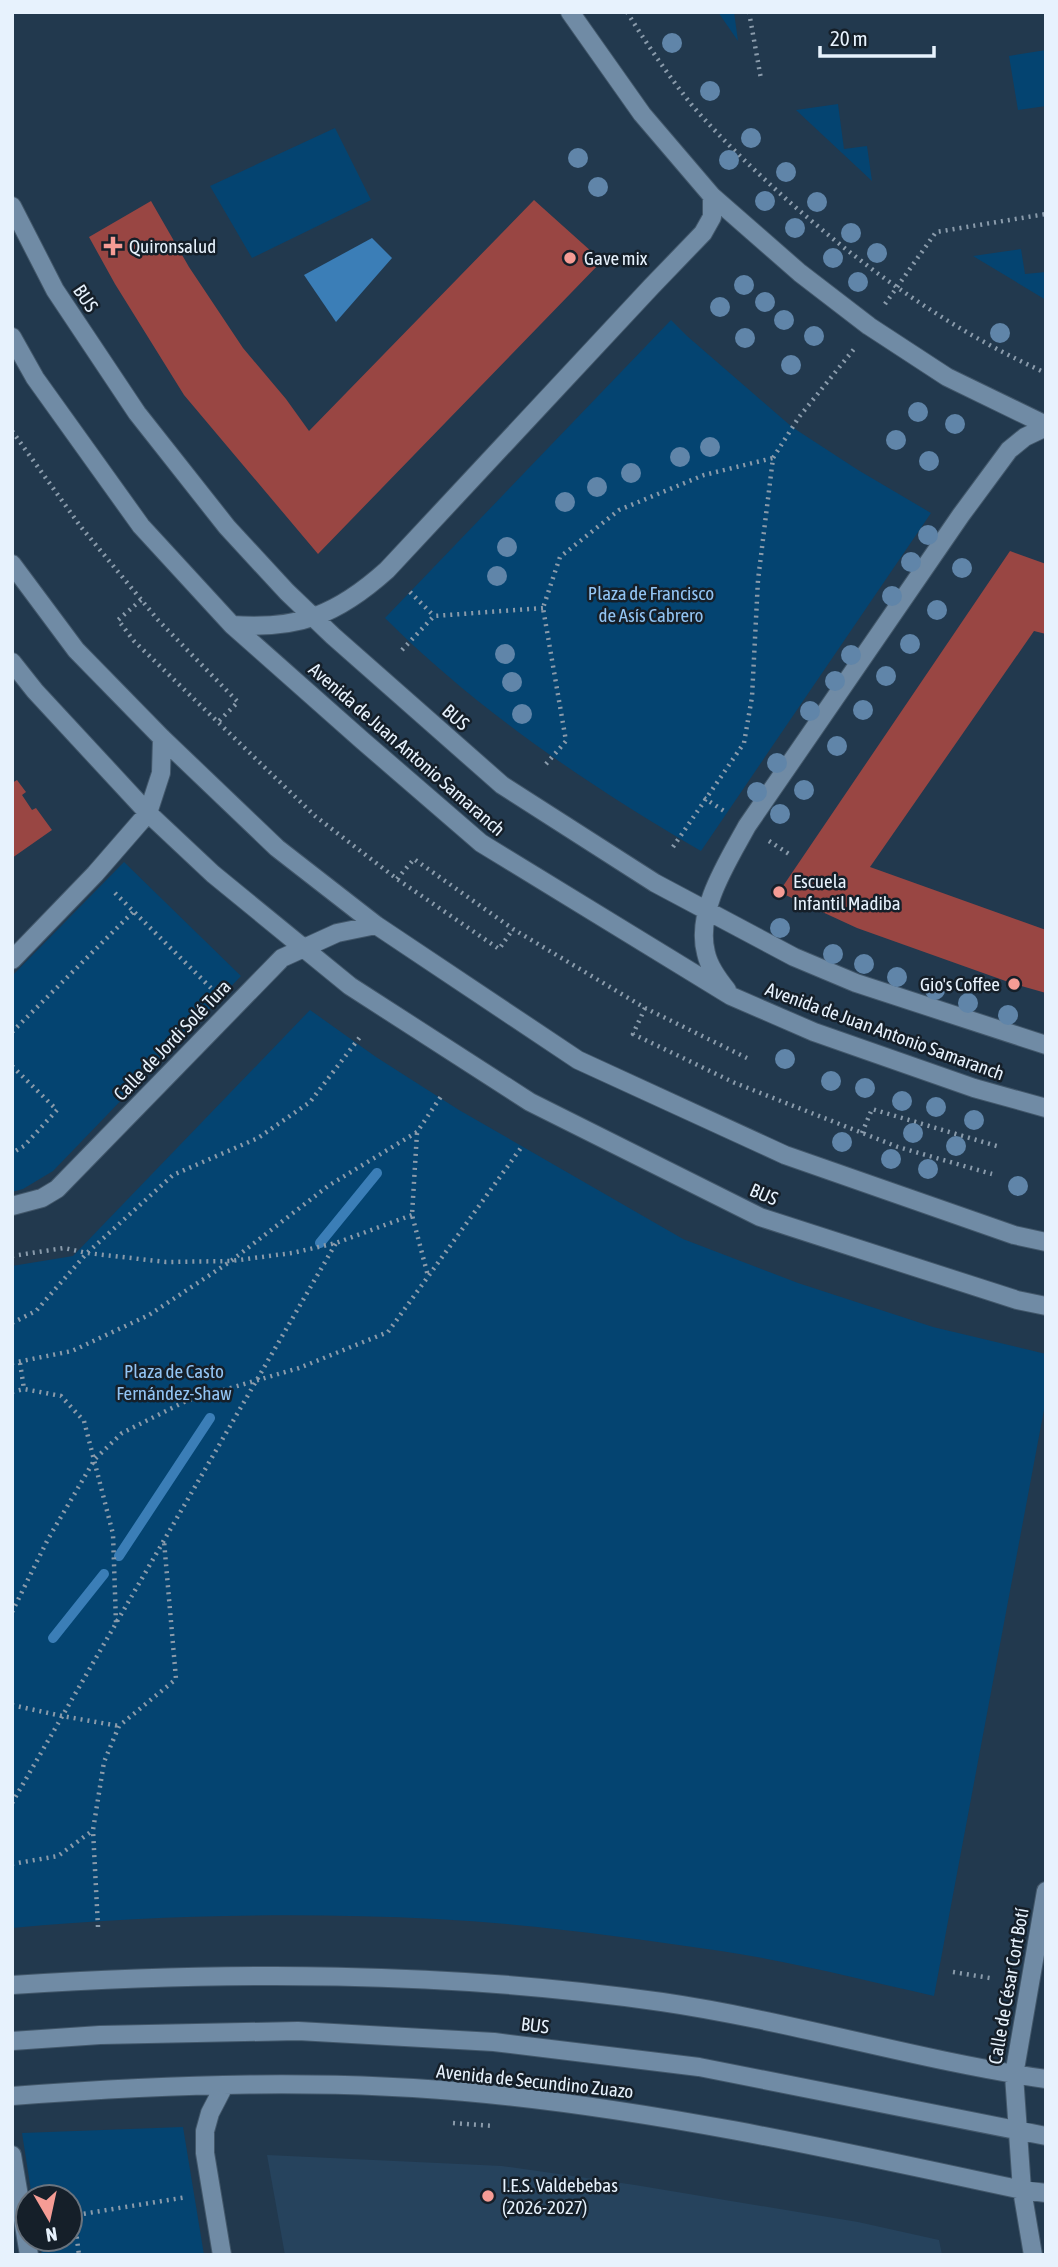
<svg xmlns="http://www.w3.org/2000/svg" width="1058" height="2267" font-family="'Asap Condensed',sans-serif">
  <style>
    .built { fill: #26435d }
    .green { fill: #044471 }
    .water { fill: #3b7eb7 }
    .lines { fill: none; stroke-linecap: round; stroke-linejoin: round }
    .stream { stroke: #3b7eb7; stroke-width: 10 }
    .building { fill: #994643 }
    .minor-casing { stroke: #42576a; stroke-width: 20 }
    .path { stroke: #8a9bab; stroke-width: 4.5; stroke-dasharray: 2 5; stroke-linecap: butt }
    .minor { stroke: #708ba5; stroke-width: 18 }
    .tree { fill: #6085a9 }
    .poi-dot { fill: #f59c95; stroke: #151f29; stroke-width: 2.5 }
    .labels { text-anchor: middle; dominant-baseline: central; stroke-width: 5; stroke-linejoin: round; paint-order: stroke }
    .poi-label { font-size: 19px; fill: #e7f2fd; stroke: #151f29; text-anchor: start }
    .street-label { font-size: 19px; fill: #e7f2fd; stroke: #151f29 }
    .park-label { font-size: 19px; fill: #92c4f3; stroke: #151f29 }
  </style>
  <rect width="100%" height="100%" fill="#22394e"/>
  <path class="built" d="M267 2155 502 2166 635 2185 858 2222 939 2240 942 2255H285Z"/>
  <path class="green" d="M718 12H734L738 41Z
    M1046 50V106L1018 110 1009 56Z
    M838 104 844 149 867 146 872 181 796 110Z
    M335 128 371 200 252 258 210 186Z
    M1021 249 1025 274 1046 272V300L973 256Z
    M671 320 687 336 792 427 858 470 931 513 701 851C588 785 478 711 385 618Z
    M124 862 241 976 53 1171 23 1189 12 1192V976Z
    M310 1010 376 1057 459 1110 683 1239 798 1283 933 1327 1046 1354V1399L934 1996C864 1980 793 1962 721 1951 627 1937 532 1924 436 1919 296 1912 153 1915 12 1928V1266L73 1256Z
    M183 2127 204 2255H42L39 2239H70V2197H32L22 2133Z"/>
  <path class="water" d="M372 238 392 258 336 322 304 275Z"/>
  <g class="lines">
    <path class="stream" d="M320 1243 377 1173
      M119 1556 210 1418
      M53 1638 104 1574"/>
  </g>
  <path class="building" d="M534 200 602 261 318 554 184 395 115 284 89 237 151 201 189 267 243 348 286 399 309 431Z
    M1010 551 1046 564V634L1034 631 870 867 1046 930V993L1014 984 857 928 779 892Z
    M17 780 26 792 22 795 32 810 36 808 52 830 12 858V783Z"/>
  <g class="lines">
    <defs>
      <path id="minor" d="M570 12 642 114 712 196 800 273 869 326 947 377 1046 425
        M12 206 55 290 137 413 227 527 287 592 333 636 502 785 655 883 794 957 856 983 1046 1045
        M12 337 35 378 141 526 232 625 363 741 481 843 731 996 814 1032 974 1088 1046 1108
        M12 564 76 650 162 738 277 848 376 925 578 1060 785 1155 1014 1235 1046 1242
        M232 625C299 630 338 614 387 570L651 287 703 233 712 217V196
        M12 662 35 691 148 813 213 874 350 986 530 1102 760 1217 1017 1300 1046 1306
        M12 960 95 874 148 813 161 773 162 738
        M727 990C718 979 709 967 706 953 695 911 728 861 747 826L961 515 1009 450 1025 437 1046 427
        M12 1206 42 1198 57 1189 282 958 337 933 376 925
        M12 1985C228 1971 447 1971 662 2002 791 2021 916 2060 1046 2079
        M12 2041 100 2035 298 2031 494 2042 699 2067 1046 2136
        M12 2096C170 2084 329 2078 487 2094 668 2112 845 2152 1022 2190L1046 2193
        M12 2155 29 2255
        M222 2255 205 2153V2131L210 2113 224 2086
        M1033 2255 1022 2190 1014 2075 1046 1891"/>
    </defs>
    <use href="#minor" class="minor-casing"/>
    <path class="path" d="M627 12C646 43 668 75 691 104 720 138 753 169 785 198 864 268 950 330 1046 373
      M749 12 761 79
      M885 304 936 232 1046 214
      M12 431 81 527 158 620 238 702 218 722
      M410 592 434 616
      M141 600 118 620 134 641 315 816 397 879 499 949 513 929
      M402 650 434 616 543 608
      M546 764 566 741 543 608 560 557 619 510 704 475 773 458
      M704 798 724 811
      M769 841 792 856
      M673 847 744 743 752 697 758 580 773 458 799 417 854 349
      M397 879 414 859 513 929 645 1008 747 1058
      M115 893 212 989
      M645 1008 633 1034 735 1083 898 1147 992 1174
      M12 1032 134 911
      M12 1066 57 1110 24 1146 12 1153
      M417 1133 412 1215 428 1276
      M862 1133 872 1109 1000 1147
      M12 1256 64 1248 87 1253 166 1262 231 1261 292 1253 336 1243 412 1215
      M12 1323 36 1311 87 1253 173 1175 258 1138 310 1102 360 1037
      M12 1363 72 1351 149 1315 231 1261 328 1186 417 1132 442 1095
      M20 1363 24 1389
      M12 1392 24 1389 61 1396 84 1421 113 1534 116 1623
      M12 1612 48 1539 95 1459 122 1433 186 1401 299 1368 388 1332 523 1145
      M12 1705 62 1716 119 1726
      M12 1803 336 1243
      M12 1864 58 1856 92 1831
      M98 1927 93 1830 104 1762 119 1726 176 1679 164 1541
      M953 1972 990 1978
      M453 2123 493 2126
      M70 2216 187 2197
      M74 2216 79 2255"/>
    <use href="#minor" class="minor"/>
  </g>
  <g class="tree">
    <circle cx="672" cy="43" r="10"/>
    <circle cx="710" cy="91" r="10"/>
    <circle cx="751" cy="138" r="10"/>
    <circle cx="578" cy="158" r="10"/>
    <circle cx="729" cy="160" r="10"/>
    <circle cx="786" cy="172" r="10"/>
    <circle cx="598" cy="187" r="10"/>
    <circle cx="765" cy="201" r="10"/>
    <circle cx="817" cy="202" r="10"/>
    <circle cx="795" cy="228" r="10"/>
    <circle cx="851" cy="233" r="10"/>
    <circle cx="877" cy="253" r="10"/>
    <circle cx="833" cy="258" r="10"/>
    <circle cx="858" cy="282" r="10"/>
    <circle cx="744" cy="285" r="10"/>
    <circle cx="765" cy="302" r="10"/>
    <circle cx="720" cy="307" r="10"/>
    <circle cx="784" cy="320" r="10"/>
    <circle cx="1000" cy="333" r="10"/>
    <circle cx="814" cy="336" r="10"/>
    <circle cx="745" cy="338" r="10"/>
    <circle cx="791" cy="365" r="10"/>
    <circle cx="918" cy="412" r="10"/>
    <circle cx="955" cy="424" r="10"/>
    <circle cx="896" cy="440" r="10"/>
    <circle cx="710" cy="447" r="10"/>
    <circle cx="680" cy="457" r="10"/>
    <circle cx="929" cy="461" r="10"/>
    <circle cx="631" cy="473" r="10"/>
    <circle cx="597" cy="487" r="10"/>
    <circle cx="565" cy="502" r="10"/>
    <circle cx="928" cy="535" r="10"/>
    <circle cx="507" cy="547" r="10"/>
    <circle cx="911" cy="562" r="10"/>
    <circle cx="962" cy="568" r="10"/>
    <circle cx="497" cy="576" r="10"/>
    <circle cx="892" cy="596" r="10"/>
    <circle cx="937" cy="610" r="10"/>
    <circle cx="910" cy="644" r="10"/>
    <circle cx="505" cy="654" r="10"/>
    <circle cx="851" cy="655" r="10"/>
    <circle cx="886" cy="676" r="10"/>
    <circle cx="835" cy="681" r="10"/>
    <circle cx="512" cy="682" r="10"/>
    <circle cx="863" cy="710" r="10"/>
    <circle cx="810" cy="711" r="10"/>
    <circle cx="522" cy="714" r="10"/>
    <circle cx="837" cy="746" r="10"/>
    <circle cx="777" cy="763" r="10"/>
    <circle cx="804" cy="790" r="10"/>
    <circle cx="757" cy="792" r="10"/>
    <circle cx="780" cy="814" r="10"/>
    <circle cx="780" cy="928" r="10"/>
    <circle cx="833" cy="954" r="10"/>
    <circle cx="864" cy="964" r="10"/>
    <circle cx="897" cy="977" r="10"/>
    <circle cx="935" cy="990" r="10"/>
    <circle cx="968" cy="1003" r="10"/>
    <circle cx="1008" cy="1015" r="10"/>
    <circle cx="785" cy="1059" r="10"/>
    <circle cx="831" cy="1081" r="10"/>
    <circle cx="865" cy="1088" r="10"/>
    <circle cx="902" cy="1101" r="10"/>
    <circle cx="936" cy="1107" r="10"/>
    <circle cx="974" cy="1120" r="10"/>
    <circle cx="913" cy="1133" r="10"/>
    <circle cx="842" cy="1142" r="10"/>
    <circle cx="956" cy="1146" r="10"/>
    <circle cx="891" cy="1159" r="10"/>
    <circle cx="928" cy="1169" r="10"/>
    <circle cx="1018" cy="1186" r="10"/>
  </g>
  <g class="poi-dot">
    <path d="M109.5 235.5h7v7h7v7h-7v7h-7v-7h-7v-7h7z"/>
    <circle cx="570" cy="258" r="7"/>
    <circle cx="779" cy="892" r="7"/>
    <circle cx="1014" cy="984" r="7"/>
    <circle cx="488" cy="2196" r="7"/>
  </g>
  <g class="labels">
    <g class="poi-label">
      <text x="129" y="246">Quironsalud</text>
      <text x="584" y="258">Gave mix</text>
      <text x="793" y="881">Escuela<tspan x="793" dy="22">Infantil Madiba</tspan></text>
      <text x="1000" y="984" text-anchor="end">Gio's Coffee</text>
      <text x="502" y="2185">I.E.S. Valdebebas<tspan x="502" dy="22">(2026-2027)</tspan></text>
    </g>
    <g class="street-label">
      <text transform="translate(86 298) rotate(56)">BUS</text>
      <text transform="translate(456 717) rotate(41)">BUS</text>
      <text transform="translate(407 749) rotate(41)">Avenida de Juan Antonio Samaranch</text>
      <text transform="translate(885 1031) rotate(20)">Avenida de Juan Antonio Samaranch</text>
      <text transform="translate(172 1040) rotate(-46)">Calle de Jordi Solé Tura</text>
      <text transform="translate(764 1194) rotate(23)">BUS</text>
      <text transform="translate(1008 1986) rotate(-80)">Calle de César Cort Botí</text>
      <text transform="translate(535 2025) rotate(7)">BUS</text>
      <text transform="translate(535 2081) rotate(6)">Avenida de Secundino Zuazo</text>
    </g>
    <g class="park-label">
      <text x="651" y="593">Plaza de Francisco<tspan x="651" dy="22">de Asís Cabrero</tspan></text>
      <text x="174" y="1371">Plaza de Casto<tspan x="174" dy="22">Fernández-Shaw</tspan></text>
    </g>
  </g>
  <rect width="1058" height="2267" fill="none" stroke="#e7f2fd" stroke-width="28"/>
  <g transform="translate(49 2218) rotate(171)"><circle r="33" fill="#151f29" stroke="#69737e" stroke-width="2"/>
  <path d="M0-5L12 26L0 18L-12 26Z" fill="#f59c95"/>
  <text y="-10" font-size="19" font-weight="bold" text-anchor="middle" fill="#e7f2fd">N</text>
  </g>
  <path d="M820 46v10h114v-10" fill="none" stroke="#e7f2fd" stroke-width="3.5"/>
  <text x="830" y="46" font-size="21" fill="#e7f2fd" stroke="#151f29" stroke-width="5" paint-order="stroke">20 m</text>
</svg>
